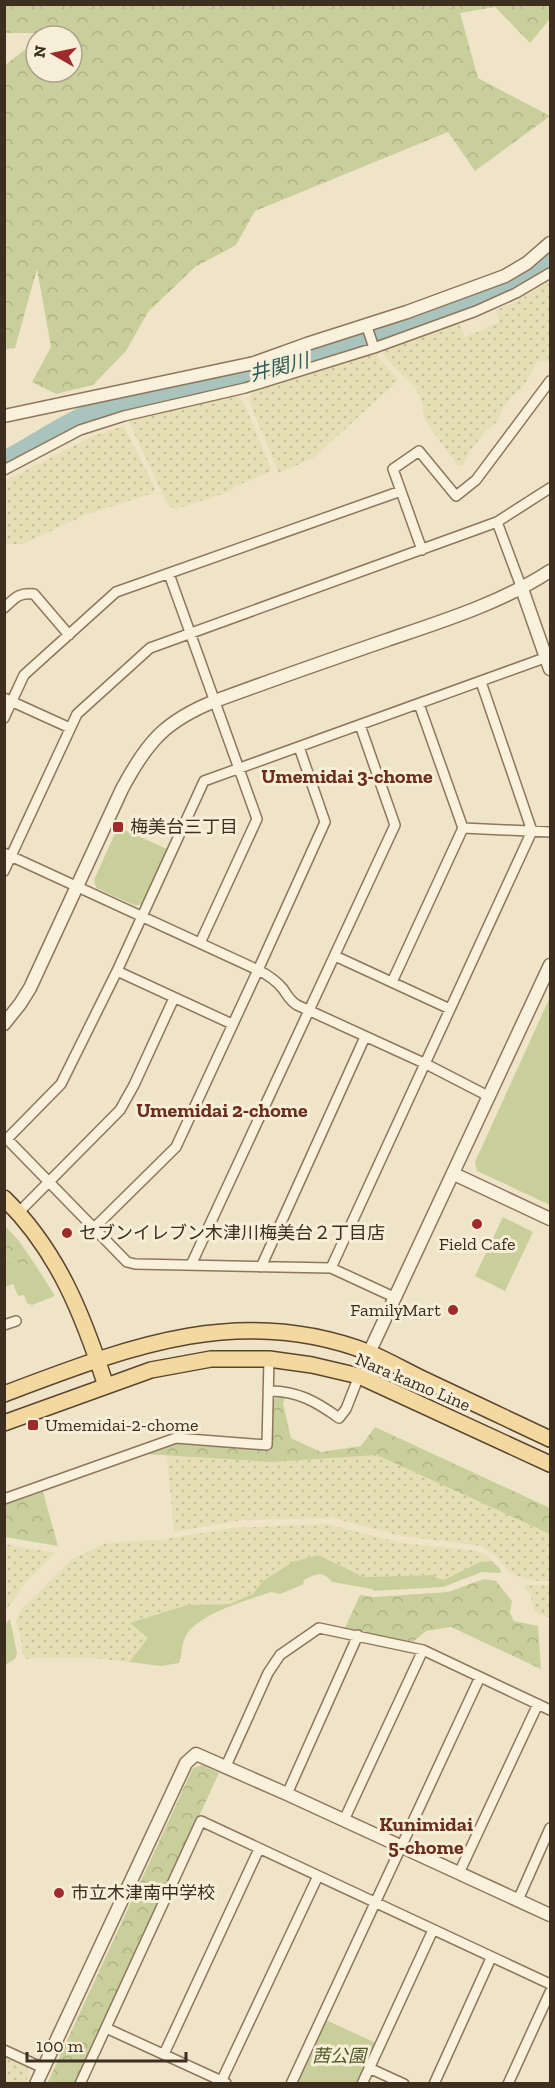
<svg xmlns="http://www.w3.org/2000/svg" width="555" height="2088" font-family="'Zilla Slab','Noto Sans JP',serif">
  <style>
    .farmland { fill: url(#farmland-dots) }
    .green { fill: #c9cf9b }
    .forest { fill: url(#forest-crowns) }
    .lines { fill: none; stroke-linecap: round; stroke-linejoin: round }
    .river { stroke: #a9c4bc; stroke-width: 20 }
    .minor-casing { stroke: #8d765c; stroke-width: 12 }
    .tertiary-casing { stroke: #8d765c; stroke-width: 15 }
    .primary-casing { stroke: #5b4430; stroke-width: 18 }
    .minor { stroke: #faf1dc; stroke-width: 9 }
    .tertiary { stroke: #faf1dc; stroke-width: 12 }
    .primary { stroke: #f3d9a0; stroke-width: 15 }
    .poi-dot { fill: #9e2a2b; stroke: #f7eed8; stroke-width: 2 }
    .labels { text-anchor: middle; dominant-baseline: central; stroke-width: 6; stroke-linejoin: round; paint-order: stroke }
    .poi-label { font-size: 18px; fill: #3d2e20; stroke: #f7eed8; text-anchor: start }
    .street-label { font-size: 18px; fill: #3d2e20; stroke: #f7eed8 }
    .park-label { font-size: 18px; font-style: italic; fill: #4d5a26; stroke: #f7eed8 }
    .water-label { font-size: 20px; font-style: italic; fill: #2f5d5a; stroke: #f7eed8 }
    .neighbourhood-label { font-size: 20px; font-weight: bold; fill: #6b2e1e; stroke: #f7eed8 }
  </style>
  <defs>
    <pattern id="farmland-dots" width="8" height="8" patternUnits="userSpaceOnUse" patternTransform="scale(1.5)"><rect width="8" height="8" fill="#e6deb5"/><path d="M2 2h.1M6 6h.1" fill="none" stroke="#c6bf9b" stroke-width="1.8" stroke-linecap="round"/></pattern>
    <pattern id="forest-crowns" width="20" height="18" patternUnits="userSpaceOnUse" patternTransform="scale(1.5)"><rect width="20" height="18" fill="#c9cf9b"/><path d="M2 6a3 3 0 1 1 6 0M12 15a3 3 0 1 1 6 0" fill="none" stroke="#aeb285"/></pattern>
  </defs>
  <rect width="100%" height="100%" fill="#f0e4c8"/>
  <path class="farmland" d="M550 281V334L548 338 550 341V361H538L524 385 505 404 497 422 486 430 470 451 463 465 458 466 427 423 424 417 423 405 416 389 385 358 382 350 456 323 460 325 465 337 499 322 496 310 516 302Z
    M376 352 379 358 399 380 313 458 279 473 250 403 251 395 256 389 264 386Z
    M236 395 244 403 272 471 234 487 231 491 176 509 168 505 128 420Z
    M124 426 155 488 153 493 85 515 23 544H5V481L93 436Z
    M377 1455 550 1534V1581H533L517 1576 509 1572 497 1557 482 1546 401 1536 333 1518 242 1520 174 1532 167 1456 272 1462Z
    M325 1524 402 1543 477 1551 485 1554 492 1561 480 1562 444 1580 437 1578 434 1575 364 1577 318 1555 263 1581 253 1594 230 1604 187 1605 131 1624 148 1638 129 1662 94 1658H33L27 1659 22 1654V1644L16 1622 20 1611 72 1559 104 1544 128 1541 160 1540 232 1528Z
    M5 1544 56 1553 26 1582 5 1612Z
    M523 1585H550V1618L535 1612 530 1594Z
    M5 2056 28 2067 30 2073 25 2083H5Z"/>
  <path class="green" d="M118 827 167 849 142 904 136 906 96 888 94 880Z
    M550 997V1205L477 1171 475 1162Z
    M503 1217 533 1232 505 1291 475 1276Z
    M4 1256 14 1262 36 1266 55 1296 32 1305 27 1303 24 1295 18 1296 13 1284 5 1287Z
    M318 1555 364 1577 434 1575 437 1578 444 1580 480 1562 492 1561 501 1570 500 1573 482 1572 443 1587 374 1591 372 1589 332 1582C322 1570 315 1574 303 1581L304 1584 280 1594 271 1592C248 1600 192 1615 184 1640 181 1648 182 1655 179 1663L161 1666 129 1662 148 1638 130 1623 187 1605 230 1604 253 1594 263 1581 293 1562Z
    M10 1619 17 1653 15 1659 5 1665V1624Z
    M326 2020 376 2043 356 2083H297Z"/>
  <path class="forest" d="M5 4 550 5V19L530 43 495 7 460 13 478 78 550 116 475 171 448 132 255 211 236 245 195 267 148 312 126 351 93 385 56 394 32 382 51 347 37 269 15 348 5 349 4 66 36 41V72H72V36H41L43 33H5Z
    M4 1225 19 1241 36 1266 14 1262 5 1256Z
    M286 1394 283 1403 291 1438 321 1452 361 1446 375 1427 550 1508V1534L377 1455 272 1462 144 1454 178 1443 271 1451 273 1401 278 1395Z
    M43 1492 58 1546 5 1537V1505Z
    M484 1579 496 1581 512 1601 510 1613 514 1621 538 1626 541 1669 451 1627 426 1631 413 1642 345 1628 360 1595 374 1597 448 1592Z
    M202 1765 219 1773 75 2083 47 2084 193 1768Z"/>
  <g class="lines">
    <path class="river" d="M4 461C33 446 60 427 89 414L316 358 517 288 550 264"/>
    <defs>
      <path id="minor" d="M374 348 476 311 516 293 550 273
        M4 470 80 430 124 416 245 388 374 348 366 324
        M497 522 522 589
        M422 550 393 469 419 451 456 496 476 480 550 381
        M169 574 257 819 200 943
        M4 608C15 598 19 592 34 594L69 635
        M4 698 70 728
        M4 718 24 675 116 592 401 491
        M463 828 550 832
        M4 853 258 970 325 822 299 747
        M4 871 77 714 150 648 497 522 550 488
        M335 956 450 1009
        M117 971 232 1024
        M392 982 463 828 419 704
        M19 1212 120 1110 134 1085 174 998
        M94 1228 176 1147 258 970C268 975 276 980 283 989 288 996 290 1001 297 1005L426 1064 490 1097
        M191 1265 395 825 360 725
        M261 1267 365 1037
        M331 1268 532 831 481 682
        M396 1298 331 1268 135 1264 127 1262 7 1139 61 1084 117 971 204 781 550 656
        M4 1325 16 1321
        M268 1391C296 1390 317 1402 339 1418L346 1409 359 1376
        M4 1499 176 1438 267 1445 269 1359
        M226 1766 268 1673 280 1655 319 1628 423 1650 550 1710
        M287 1794 358 1635
        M344 1820 423 1650
        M459 1873 538 1704
        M518 1900 550 1828
        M106 2028 226 2083
        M4 2050 43 2068
        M164 2054 259 1849
        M369 2068 404 2084
        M80 2084 201 1821 550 1984
        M220 2084 318 1876
        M291 2084 480 1677
        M362 2084 433 1930
        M434 2084 491 1958
        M508 2084 550 1992"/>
      <path id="tertiary" d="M4 416 254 363 307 344 407 312 505 276 527 263 550 243
        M522 589 550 669
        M4 1024 20 1004 30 988 122 789C147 742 165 721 215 701 272 680 329 660 387 640 443 621 501 603 550 571
        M454 1174 550 1219
        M369 1353 550 965
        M36 2084 186 1763 196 1754 287 1794 550 1915"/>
      <path id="primary" d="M4 1198C58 1251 83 1315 106 1386
        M4 1394C126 1348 240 1302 370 1353 389 1361 408 1372 427 1381 468 1400 509 1420 550 1439
        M4 1423 151 1370 211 1359H269L312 1365 359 1376 550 1464"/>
    </defs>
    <use href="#minor" class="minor-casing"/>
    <use href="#tertiary" class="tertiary-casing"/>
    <use href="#primary" class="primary-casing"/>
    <use href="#minor" class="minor"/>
    <use href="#tertiary" class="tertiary"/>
    <use href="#primary" class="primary"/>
  </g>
  <g class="poi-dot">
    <rect x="112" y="821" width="12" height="12" rx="3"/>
    <circle cx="477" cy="1224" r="6"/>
    <circle cx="67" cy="1233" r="6"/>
    <circle cx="453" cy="1310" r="6"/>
    <rect x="27" y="1419" width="12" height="12" rx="3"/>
    <circle cx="59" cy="1893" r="6"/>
  </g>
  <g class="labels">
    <g class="poi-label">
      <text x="130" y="827">梅美台三丁目</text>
      <text x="79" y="1233">セブンイレブン木津川梅美台２丁目店</text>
      <text x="477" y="1244" text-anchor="middle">Field Cafe</text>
      <text x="441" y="1310" text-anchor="end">FamilyMart</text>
      <text x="45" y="1425">Umemidai-2-chome</text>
      <text x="71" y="1893">市立木津南中学校</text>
    </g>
    <g class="street-label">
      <text transform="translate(413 1382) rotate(23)">Nara kamo Line</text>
    </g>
    <g class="park-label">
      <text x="339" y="2056">茜公園</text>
    </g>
    <g class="water-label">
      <text transform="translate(279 367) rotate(-14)">井関川</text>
    </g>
    <g class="neighbourhood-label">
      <text x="347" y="776">Umemidai 3-chome</text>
      <text x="222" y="1110">Umemidai 2-chome</text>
      <text x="426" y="1824">Kunimidai<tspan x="426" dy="23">5-chome</tspan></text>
    </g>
  </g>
  <rect width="555" height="2088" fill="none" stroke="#3d2e20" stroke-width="12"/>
  <g transform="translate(54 54) rotate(279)"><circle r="28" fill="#f7eed8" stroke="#ada18e" stroke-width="1.5"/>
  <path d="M0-4.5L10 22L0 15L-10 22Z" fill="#9e2a2b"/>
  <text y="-9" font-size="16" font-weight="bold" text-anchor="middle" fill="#3d2e20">N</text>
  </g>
  <path d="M27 2052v9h159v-9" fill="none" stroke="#3d2e20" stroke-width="3"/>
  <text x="36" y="2052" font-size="18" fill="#3d2e20" stroke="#f7eed8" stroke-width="4.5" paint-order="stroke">100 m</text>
</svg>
